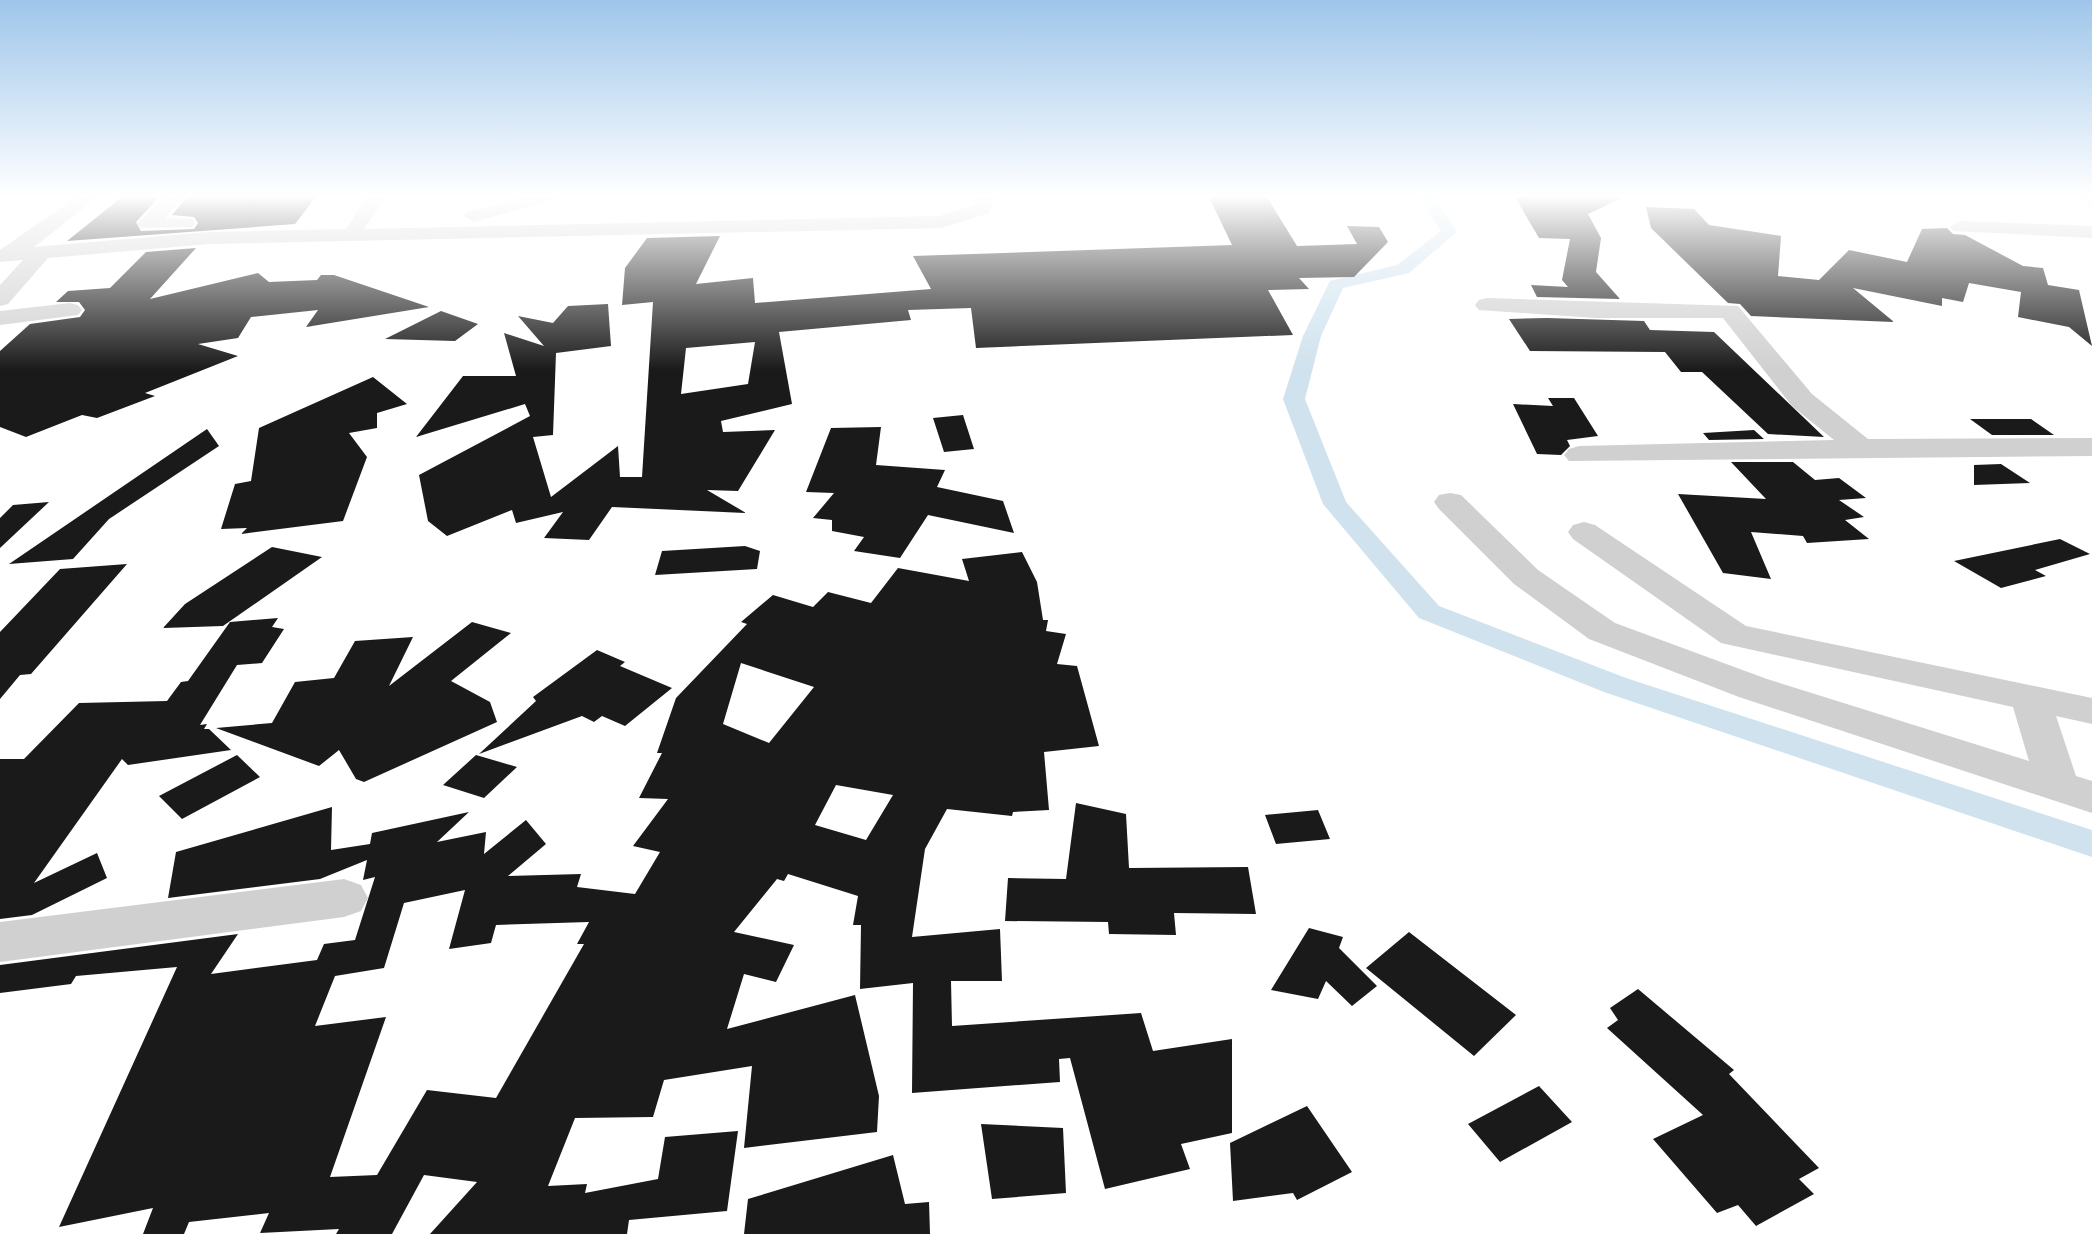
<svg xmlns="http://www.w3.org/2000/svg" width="2092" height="1234" font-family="'Titillium Web',sans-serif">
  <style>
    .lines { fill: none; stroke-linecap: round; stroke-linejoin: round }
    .canal { fill: #cfe2ee; fill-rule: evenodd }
    .building { fill: #1a1a1a; fill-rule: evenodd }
    .minor { fill: #d0d0d0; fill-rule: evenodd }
  </style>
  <rect width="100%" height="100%" fill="#fff"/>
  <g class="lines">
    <path class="canal" d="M1419 197H1434L1457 232 1409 273 1343 288 1321 336 1305 399 1346 502 1439 606 1626 678 2092 830V857L1604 692 1419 618 1323 504 1283 399 1303 336 1330 281 1397 265 1441 231Z"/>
  </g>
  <path class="building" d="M122 197H159L136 222 141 231 194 229 198 223 194 217 172 215 187 197H316L295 224 67 241Z
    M1209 197H1267L1297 246 1357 244 1347 226 1379 227 1388 242 1354 277 1299 278 1309 289 1268 290 1293 335 976 348 971 308 908 310 911 320 779 332 792 404 721 421 723 432 775 430 738 491 707 490 746 513 612 507 589 540 544 538 563 512 516 523 512 510 447 536 428 521 419 475 530 416 525 404 416 437 463 376H516L504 333 544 346 518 316 553 323 568 306 608 304 611 346 556 353 553 435 533 437 551 497 618 446 620 477H642L653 302 622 305 625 268 647 238 720 236 696 284 753 278 755 303 931 289 913 256 1232 245ZM755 342 748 384 681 394 686 348Z
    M1515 197H1624L1588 214 1601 238 1596 272 1620 299 1537 297 1531 285 1568 287 1562 280 1570 239 1539 238Z
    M1646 207 1694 209 1709 225 1781 236 1778 276 1819 280 1849 250 1907 262 1922 229 1947 228 1953 234 1965 235 2023 266 2043 268 2048 285 2079 290 2092 346 2069 327 2018 317 2021 292 1969 283 1963 302 1942 298V306L1853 288 1894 322 1751 316 1740 304 1728 303 1651 228Z
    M196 248 150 299 258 273 269 282 317 280 321 275H334L429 307 306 327 318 310 251 317 238 338 198 344 238 356 145 393 155 396 97 418 82 415 26 437 0 427V351L30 324 80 317 85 310 79 302H56L68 291 110 288 146 252Z
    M441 311 478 324 455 341 385 339Z
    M1547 318 1644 321 1650 330 1714 332 1824 437 1768 434 1702 372H1681L1665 352 1530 351 1509 319Z
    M373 377 407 404 377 413V428L349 433 367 457 343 521 241 534 247 528 221 529 235 484 251 481 259 428Z
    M1548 398H1574L1598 436 1567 440 1570 446 1561 455 1537 454 1513 404 1553 406Z
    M963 415 974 449 944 452 933 418Z
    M1970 419H2031L2054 435H1992Z
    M881 427 876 465 945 470 937 487 1003 501 1014 533 928 515 900 558 854 551 864 537 832 531V520L813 518 834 493 806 492 831 428Z
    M207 429 219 446 109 519 73 559 9 564Z
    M1754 430 1764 439 1709 440 1703 433Z
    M1731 462H1793L1815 480 1839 478 1866 498 1839 500 1864 517 1845 520 1869 539 1807 543 1803 536 1751 532 1771 579 1723 573 1678 494 1766 499Z
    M2001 464 2030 483 1974 485V465Z
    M49 502 0 548V518L13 505Z
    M2060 539 2090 554 2035 570 2046 576 2001 588 1954 561Z
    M745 546 760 551 757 569 655 575 662 551Z
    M272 547 322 557 223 626 163 628 185 604Z
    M1022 552 1037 582 1043 620H1048L1046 631 1066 634 1057 664 1077 666 1099 746 1044 752 1049 810 1013 812 1012 816 947 809 925 849 912 937 1000 929 1002 981H951L952 1026 1141 1013 1153 1051 1232 1039V1133L1181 1144 1190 1169 1105 1189 1070 1058 1059 1059 1060 1082 912 1093 913 983 860 989 861 925H853L858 896 788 874 784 881 777 879 734 932 794 945 776 982 744 974 727 1029 855 995 879 1096 877 1132 744 1148 752 1066 664 1080 653 1117 575 1118 548 1186 587 1184 585 1193 658 1179 665 1137 738 1131 727 1211 629 1220 627 1234H430L477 1182 424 1175 392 1234H336L339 1229 260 1233 269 1213 189 1222 184 1234H143L153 1208 59 1227 177 967 76 976 71 984 0 993V965L238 934 211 974 317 960 324 944 355 940 375 877 363 880 367 860 320 879 168 898 176 852 332 807 331 850 370 844 372 833 469 812 437 842 486 832 484 854 526 820 546 844 508 876 581 874 577 887 635 894 660 852 633 846 668 799 639 798 662 753H657L676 698 747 624 741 622 773 595 813 607 828 592 871 603 898 568 969 581 962 559ZM741 663 814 687 769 743 723 724ZM836 785 893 795 866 840 815 825ZM465 890 449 949 491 943 496 925 589 922 577 944H584L496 1098 427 1090 377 1175 330 1177 386 1017 315 1026 335 976 384 968 404 903Z
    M127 564 31 674 20 675 0 699V632L60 569Z
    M278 618 272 627 284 629 262 663 237 665 200 725 207 724 204 729H209L231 750 128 765 122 759 34 883 97 853 107 878 32 915 0 919V759H24L79 703 167 701 181 682 188 681 230 622Z
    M472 622 511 633 451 681 490 702 497 722 364 782 356 779 339 750 319 766 216 728 272 723 295 682 334 678 355 641 413 637 389 686Z
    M597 650 625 662 620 666 672 688 625 726 602 716 594 722 582 716 479 754 536 701 533 697Z
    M237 755 260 777 182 819 159 796Z
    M476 755 517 767 484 798 443 785Z
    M1076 803 1126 814 1129 868 1248 867 1256 914 1174 913 1176 935 1109 934 1108 922 1005 921 1008 878 1066 879Z
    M1318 810 1330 839 1276 844 1265 815Z
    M1309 928 1343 937 1339 948 1377 986 1352 1006 1326 981 1318 999 1271 990Z
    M1409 932 1516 1015 1474 1056 1366 968Z
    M1638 989 1734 1070 1729 1074 1819 1168 1799 1179 1814 1194 1756 1226 1738 1205 1717 1213 1653 1139 1703 1115 1607 1028 1618 1020 1610 1008Z
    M1539 1086 1572 1122 1500 1162 1468 1124Z
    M1307 1106 1352 1172 1297 1200 1293 1193 1233 1201 1230 1143Z
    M981 1124 1063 1128 1066 1193 992 1199Z
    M893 1155 905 1204 929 1202 930 1234H744L748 1199Z"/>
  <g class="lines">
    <path class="minor" d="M76 197H98L34 247 209 232 346 229 367 197H386L364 229 939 216 974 205 977 197H996L989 213 941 228 209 244 48 258 8 304 0 306V285L23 260 0 262V250Z
      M164 197H184L165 218 192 219 195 223 192 227 141 228 138 224 141 220Z
      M528 197H563L474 222 464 216 467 212Z
      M2078 197H2092V206Z
      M1960 221 2092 226V238L1953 231 1950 227Z
      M1487 298 1738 306 1812 394 1868 439 2092 438V456L1569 461 1564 455 1569 449 1579 446 1834 440 1792 406 1723 318H1595L1479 310 1475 305 1479 300Z
      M70 303 78 305 82 310 78 315 0 325V311Z
      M1450 493 1461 495 1538 570 1615 623 1767 679 2029 761 2013 707 1721 643 1573 539 1568 532 1573 525 1584 522 1595 525 1746 626 2092 698V724L2056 716 2076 776 2092 781V813L1739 697 1589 639 1514 584 1439 509 1434 502 1439 495Z
      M344 879 361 885 368 898 361 911 344 917 0 962V922Z"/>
  </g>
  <linearGradient id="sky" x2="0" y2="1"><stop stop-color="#9ec6ea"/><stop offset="0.53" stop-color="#fff"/><stop offset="1" stop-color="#fff" stop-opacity="0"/></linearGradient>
  <rect width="2092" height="370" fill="url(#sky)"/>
</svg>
